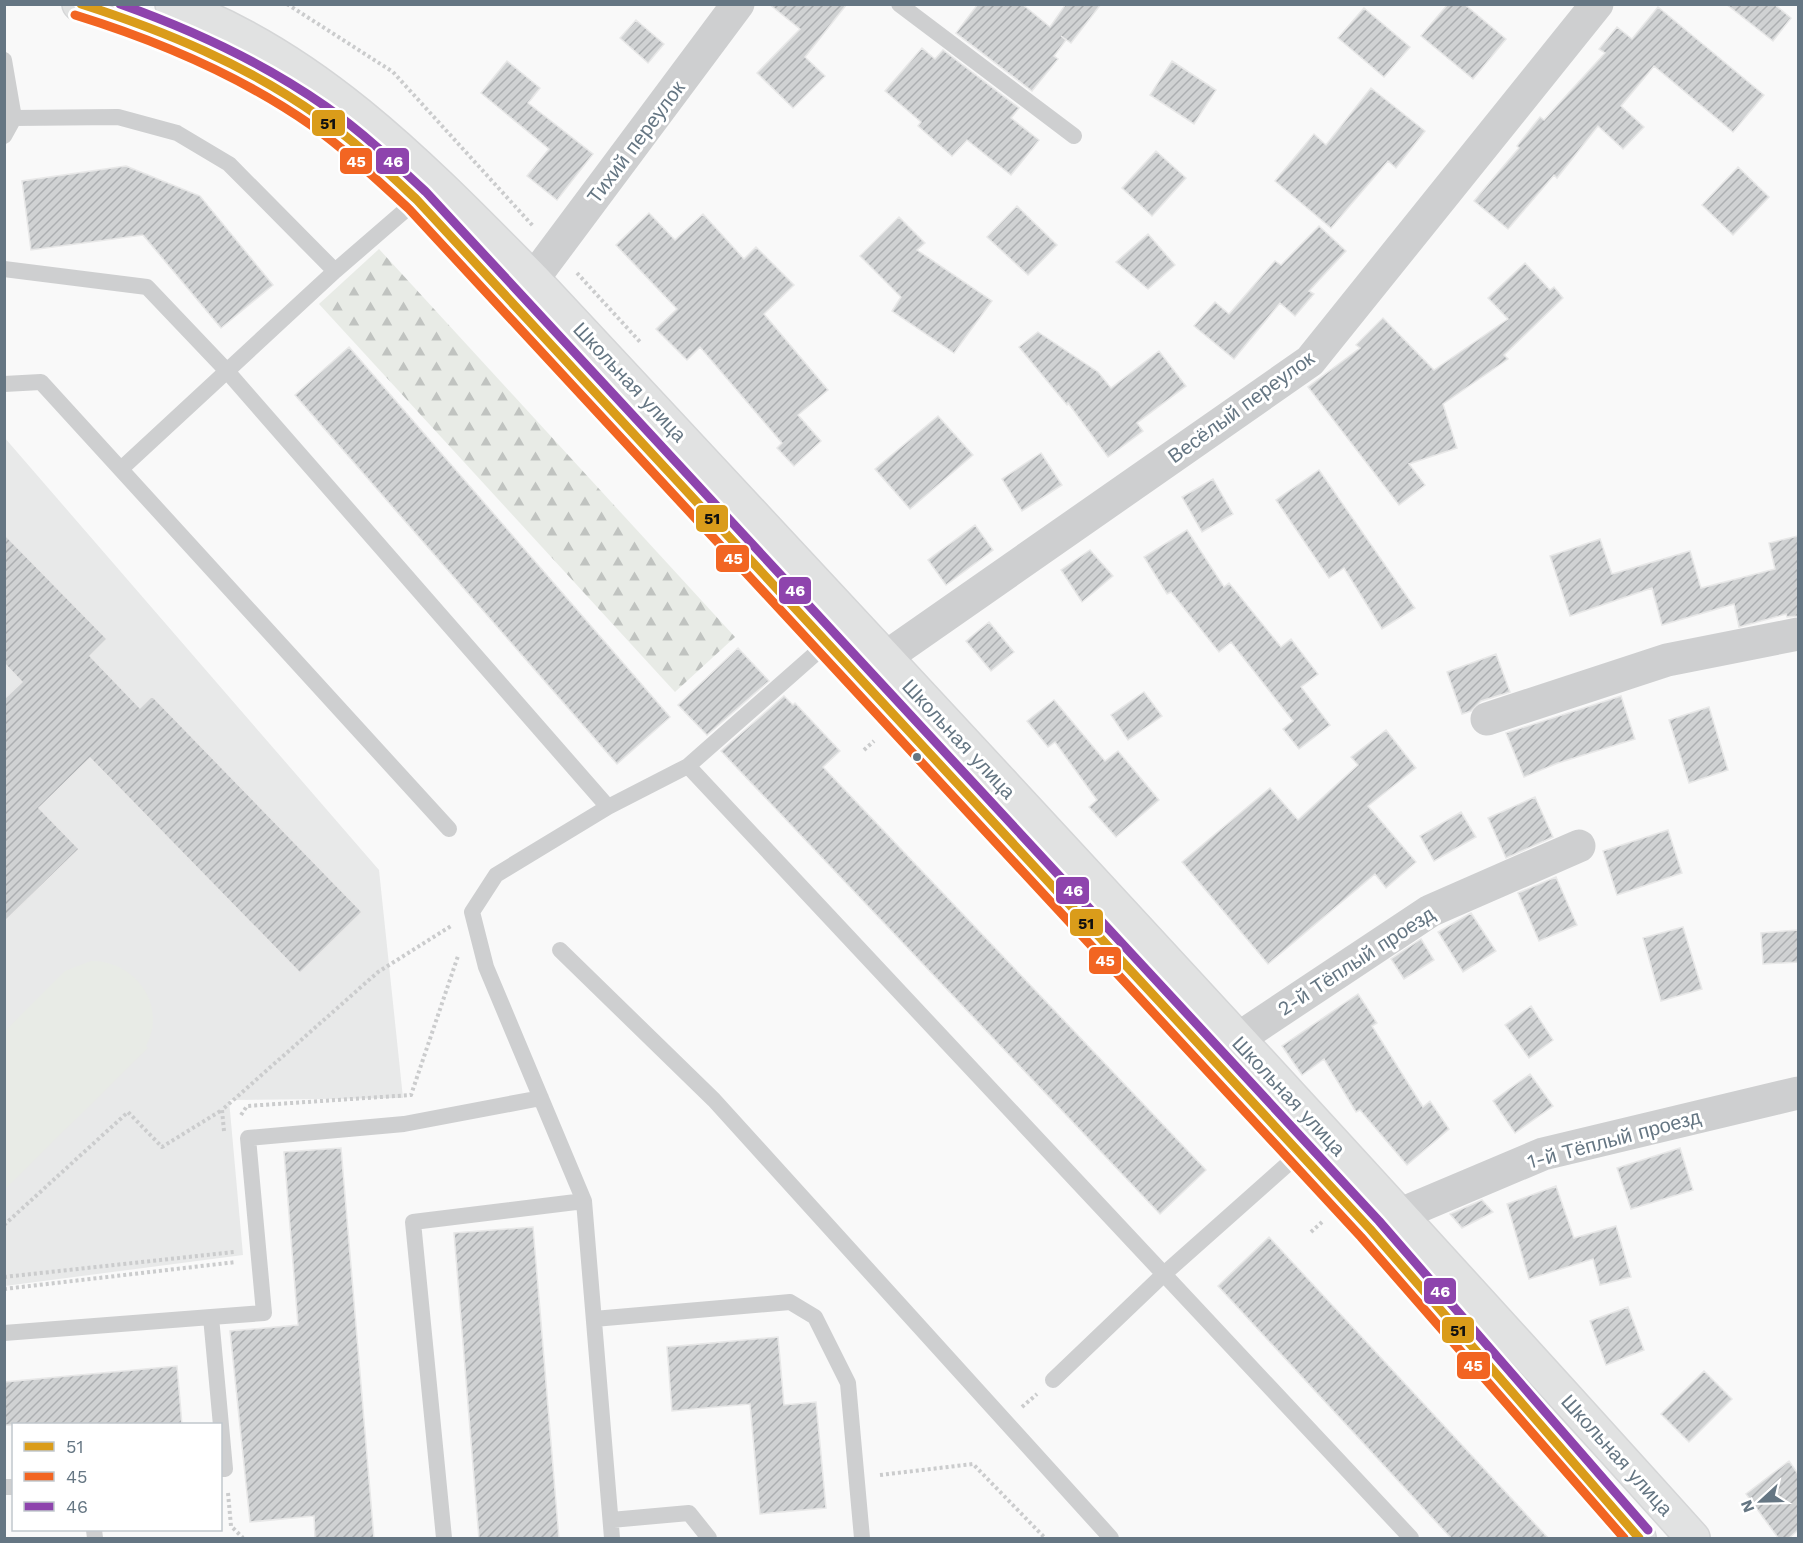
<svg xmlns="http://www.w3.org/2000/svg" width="1803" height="1543" font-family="'Work Sans',sans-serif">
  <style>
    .built { fill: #e8e9e9 }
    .forest { fill: url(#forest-firs) }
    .park { fill: #e8ebe6 }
    .building { fill: url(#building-hatch); stroke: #e8e8e8; stroke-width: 1.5 }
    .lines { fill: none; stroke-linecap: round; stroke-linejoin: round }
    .secondary-casing { stroke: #d5d6d7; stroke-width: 36 }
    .path { stroke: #cbcccd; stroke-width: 4; stroke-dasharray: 3 3; stroke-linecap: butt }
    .service { stroke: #cecfd0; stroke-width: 16 }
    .minor { stroke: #cecfd0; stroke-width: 33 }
    .secondary { stroke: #e1e2e2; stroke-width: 33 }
    .bus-1-casing { stroke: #fff; stroke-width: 14 }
    .bus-2-casing { stroke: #fff; stroke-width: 14 }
    .bus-3-casing { stroke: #fff; stroke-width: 14 }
    .bus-1 { stroke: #da9c1a; stroke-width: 9 }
    .bus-2 { stroke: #f26522; stroke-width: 9 }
    .bus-3 { stroke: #8e44ad; stroke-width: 9 }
    .bus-dot { fill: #657683; stroke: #fff; stroke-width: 2 }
    .labels { text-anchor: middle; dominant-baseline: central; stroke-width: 6; stroke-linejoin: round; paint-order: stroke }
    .street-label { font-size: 20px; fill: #657683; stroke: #fff }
    .line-badge { stroke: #fff; stroke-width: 2 }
    .badge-label { font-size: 16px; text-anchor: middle; font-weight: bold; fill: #fff }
    .pale-badge-label { font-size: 16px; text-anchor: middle; font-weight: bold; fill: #111 }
  </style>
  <defs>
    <pattern id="forest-firs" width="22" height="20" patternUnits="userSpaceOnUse" patternTransform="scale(1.5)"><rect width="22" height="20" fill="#e8ebe6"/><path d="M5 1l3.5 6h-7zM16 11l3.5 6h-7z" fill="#c0c3c0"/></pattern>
    <pattern id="building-hatch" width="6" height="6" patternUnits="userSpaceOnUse" patternTransform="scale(1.5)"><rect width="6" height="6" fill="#d0d2d3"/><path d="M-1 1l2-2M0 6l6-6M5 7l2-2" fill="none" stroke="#acafb1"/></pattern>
  </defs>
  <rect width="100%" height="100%" fill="#f9f9f9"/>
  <path class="built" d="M4 437 379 870 403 1098 229 1100 243 1255 5 1286Z"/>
  <path class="forest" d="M379 249 735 637 675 692 319 304Z"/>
  <path class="park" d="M91 961C135 960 168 1006 146 1046L148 1048 5 1189V1031L65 971Z"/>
  <path class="building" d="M769 4H847L805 57 825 76 793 108 757 73 800 29Z
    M978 4H1022L1050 27 1066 4H1101L1071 43 1061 36 1066 40 1054 56 1058 59 1032 91 956 33Z
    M1448 4H1464L1506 39 1473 79 1421 36Z
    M1726 4H1774L1791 18 1773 41Z
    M1658 7 1764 95 1733 132 1654 66 1621 106 1644 127 1623 149 1598 126 1557 178 1554 175 1508 229 1474 201 1519 148 1517 146 1540 117 1544 120 1605 53 1599 49 1617 27 1632 39Z
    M1364 8 1410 47 1384 77 1338 38Z
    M636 20 664 44 648 63 620 38Z
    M922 48 935 59 943 50 1019 108 1011 118 1039 140 1011 175 967 140 952 156 918 126 921 122 885 91Z
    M507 61 540 88 528 103 593 154 557 200 527 176 549 149 481 93Z
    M1172 61 1216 90 1194 124 1150 95Z
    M1371 88 1425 131 1396 168 1388 161 1331 228 1275 181 1314 134 1326 145Z
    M1156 151 1186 178 1152 216 1122 188Z
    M126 166 200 196 273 285 221 328 143 235 31 250 22 181Z
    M1738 167 1769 197 1733 235 1702 205Z
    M1017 206 1057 245 1028 275 987 237Z
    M649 213 675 240 703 214 744 259 756 247 794 285 764 314 828 390 798 415 821 441 794 466 777 448 782 443 700 347 687 360 656 329 677 309 616 245Z
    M899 217 925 243 917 250 992 301 954 353 892 311 901 297 860 256Z
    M1319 226 1346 251 1309 291 1314 294 1295 316 1280 303 1234 359 1194 326 1215 302 1229 314 1275 261 1281 265Z
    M1148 234 1175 265 1148 289 1116 262Z
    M1525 263 1550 290 1554 287 1563 298 1504 355 1508 359 1443 404 1457 448 1409 464 1425 485 1399 505 1308 387 1360 348 1356 345 1383 318 1434 370 1508 319 1488 298Z
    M1038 332 1098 372 1111 388 1159 351 1186 386 1137 423 1143 431 1108 457 1068 403 1067 405 1019 347Z
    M349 347 670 717 617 764 295 395Z
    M938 416 973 455 910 509 875 469Z
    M1041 453 1062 485 1022 511 1002 479Z
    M1319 470 1415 608 1382 629 1344 568 1329 578 1276 500Z
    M1213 479 1233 514 1202 532 1182 497Z
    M975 525 993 550 946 585 928 560Z
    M1187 530 1224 587 1229 583 1281 647 1291 639 1318 674 1301 687 1330 725 1299 749 1283 729 1293 721 1231 642 1219 652 1171 592 1167 594 1144 557Z
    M4 534 107 639 90 656 140 708 152 696 362 912 300 973 90 758 39 808 79 849 4 922V699L22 682 4 663Z
    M1798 536V616L1787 617 1786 614 1739 627 1734 604 1662 625 1652 588 1570 616 1550 556 1600 539 1612 574 1690 551 1701 588 1775 569 1769 543Z
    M1090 550 1113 576 1082 602 1061 570Z
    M989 622 1014 652 991 671 966 641Z
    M738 648 769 681 707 735 678 705Z
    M1496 654 1510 692 1481 701 1471 711 1462 714 1447 672Z
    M1144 692 1162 716 1128 740 1111 715Z
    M784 696 793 705 795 703 840 751 823 767 1206 1170 1160 1214 721 751Z
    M1621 696 1635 739 1558 763 1524 777 1506 733Z
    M1054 700 1105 761 1118 751 1159 800 1116 837 1089 807 1097 800 1055 742 1048 747 1027 721Z
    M1709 707 1728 770 1689 783 1669 720Z
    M1386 730 1416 768 1368 806 1416 862 1386 888 1375 874 1268 964 1182 862 1270 788 1298 820 1358 765 1351 757Z
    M1535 797 1553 837 1506 858 1488 818Z
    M1461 812 1476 837 1434 861 1420 836Z
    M1668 830 1682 873 1617 895 1603 851Z
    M1556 877 1577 925 1539 941 1518 893Z
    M1471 913 1496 951 1463 972 1438 932Z
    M1683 927 1702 989 1661 1001 1643 938Z
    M1798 930V962L1763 964 1761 933Z
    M1421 939 1434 960 1404 979 1391 959Z
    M1358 994 1377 1023 1372 1026 1423 1107 1430 1101 1449 1129 1407 1165 1360 1110 1356 1112 1324 1059 1302 1075 1282 1046Z
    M1531 1006 1553 1040 1529 1058 1505 1025Z
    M1530 1074 1553 1106 1515 1133 1493 1101Z
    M341 1148 374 1539H315L314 1516 250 1522 230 1331 298 1325 284 1152Z
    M1680 1148 1693 1190 1631 1209 1617 1168Z
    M1556 1186 1574 1238 1616 1226 1631 1277 1600 1285 1593 1259 1529 1279 1507 1204Z
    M1482 1200 1493 1212 1462 1228 1450 1214Z
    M533 1227 559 1539H479L454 1233Z
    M1269 1237 1293 1263 1549 1539H1452L1218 1286Z
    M1628 1307 1644 1350 1606 1365 1590 1321Z
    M778 1337 784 1405 816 1402 826 1508 760 1514 750 1404 672 1411 667 1347Z
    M177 1366 182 1425H4V1382Z
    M1704 1371 1732 1399 1689 1442 1661 1414Z
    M1789 1461 1798 1474V1530L1788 1539H1779L1746 1494Z"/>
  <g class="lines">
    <defs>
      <path id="secondary" d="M79 4C164 29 247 65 319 116 354 141 385 171 417 200L1370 1229 1639 1538
        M172 4C318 57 426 171 533 279 922 696 1311 1114 1693 1538"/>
    </defs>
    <use href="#secondary" class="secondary-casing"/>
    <path class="path" d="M287 4 393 72 533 226
      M577 273 641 343
      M864 750 874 741
      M241 1115 247 1106 411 1095 458 956
      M224 1131 222 1110 378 972 451 926
      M4 1225 128 1112 162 1147 222 1110
      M1311 1232 1322 1222
      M4 1277 234 1252
      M4 1289 236 1262
      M1022 1407 1037 1394
      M880 1475 973 1464 1045 1538
      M228 1493 231 1526 243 1538"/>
    <path class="service" d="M899 4 1074 136
      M4 60 14 118 4 136
      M14 118 118 117 177 133 229 164 335 271
      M4 269 147 287 226 370 608 807 688 766 832 639
      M4 384 41 382 449 829
      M121 469 335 271 417 200
      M688 766 1411 1538
      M560 950 714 1100 1111 1538
      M584 1201 486 967 472 912 496 875 608 807
      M211 1317 264 1313 248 1138 404 1124 541 1098
      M594 1319 790 1302 815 1317 848 1383 862 1538
      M4 1333 211 1317 225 1469H220
      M1053 1380 1164 1274 1299 1154
      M4 1487H14
      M611 1520 689 1513 709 1538
      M94 1530 95 1538
      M444 1538 413 1222 584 1201 612 1538"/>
    <path class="minor" d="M533 279 738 4
      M863 673 1310 361 1597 4
      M1487 719 1667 660 1798 634
      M1236 1040 1430 911 1579 846
      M1401 1214 1543 1154 1798 1093"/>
    <use href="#secondary" class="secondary"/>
    <defs>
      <path id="bus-1" d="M81 4C165 31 247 65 320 117 355 141 386 171 417 200L1370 1229 1639 1538"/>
      <path id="bus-2" d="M75 15C159 41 239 75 311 125 346 150 377 180 409 209L1361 1237 1624 1538"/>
      <path id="bus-3" d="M120 4C193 30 262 62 325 106 361 131 394 162 426 192L1379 1221 1648 1530"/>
    </defs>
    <use href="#bus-1" class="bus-1-casing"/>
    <use href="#bus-2" class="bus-2-casing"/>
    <use href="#bus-3" class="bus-3-casing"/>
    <use href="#bus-1" class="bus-1"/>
    <use href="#bus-2" class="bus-2"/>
    <use href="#bus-3" class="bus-3"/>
  </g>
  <circle class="bus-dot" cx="917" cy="757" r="5"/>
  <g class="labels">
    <g class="street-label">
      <text transform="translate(636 142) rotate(-53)">Тихий переулок</text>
      <text transform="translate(630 382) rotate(47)">Школьная улица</text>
      <text transform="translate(1241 407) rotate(-36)">Весёлый переулок</text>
      <text transform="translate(959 739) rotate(47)">Школьная улица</text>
      <text transform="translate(1356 961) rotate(-33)">2-й Тёплый проезд</text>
      <text transform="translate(1289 1096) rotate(47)">Школьная улица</text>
      <text transform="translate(1614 1139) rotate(-15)">1-й Тёплый проезд</text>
      <text transform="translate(1617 1455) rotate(48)">Школьная улица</text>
    </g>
  </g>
  <g class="line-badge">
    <rect x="311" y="109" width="35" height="28" rx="6" fill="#da9c1a"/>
    <rect x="339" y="147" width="34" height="28" rx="6" fill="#f26522"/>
    <rect x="375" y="147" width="35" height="28" rx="6" fill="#8e44ad"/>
    <rect x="695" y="504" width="34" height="29" rx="6" fill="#da9c1a"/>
    <rect x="715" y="544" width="35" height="29" rx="6" fill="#f26522"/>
    <rect x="778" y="576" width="34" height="29" rx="6" fill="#8e44ad"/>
    <rect x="1055" y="876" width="35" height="29" rx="6" fill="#8e44ad"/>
    <rect x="1069" y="908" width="35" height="29" rx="6" fill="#da9c1a"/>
    <rect x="1088" y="946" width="34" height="29" rx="6" fill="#f26522"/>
    <rect x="1423" y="1277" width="34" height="28" rx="6" fill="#8e44ad"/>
    <rect x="1441" y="1316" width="34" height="28" rx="6" fill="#da9c1a"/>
    <rect x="1456" y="1351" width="35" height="29" rx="6" fill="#f26522"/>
  </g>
  <g class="badge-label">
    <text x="356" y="167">45</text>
    <text x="393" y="167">46</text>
    <text x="733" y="564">45</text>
    <text x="795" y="596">46</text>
    <text x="1073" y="896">46</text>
    <text x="1105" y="966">45</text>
    <text x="1440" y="1297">46</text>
    <text x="1473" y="1371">45</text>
  </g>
  <g class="pale-badge-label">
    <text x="328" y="129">51</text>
    <text x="712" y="524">51</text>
    <text x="1086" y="929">51</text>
    <text x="1458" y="1336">51</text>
  </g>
  <rect width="1803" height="1543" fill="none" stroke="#657683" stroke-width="12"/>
  <rect x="12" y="1423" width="210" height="108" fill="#ffffff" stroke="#c1c8cd" stroke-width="1.5"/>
  <rect x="24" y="1442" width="30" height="9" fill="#da9c1a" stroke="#c1c8cd" stroke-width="1.5"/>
  <text x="66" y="1453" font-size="18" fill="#657683">51</text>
  <rect x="24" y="1472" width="30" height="9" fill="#f26522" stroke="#c1c8cd" stroke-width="1.5"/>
  <text x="66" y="1483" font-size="18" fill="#657683">45</text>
  <rect x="24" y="1502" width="30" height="9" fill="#8e44ad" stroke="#c1c8cd" stroke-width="1.5"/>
  <text x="66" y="1513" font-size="18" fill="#657683">46</text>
  <g transform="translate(1761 1501) rotate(248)" stroke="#ffffff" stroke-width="4.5" paint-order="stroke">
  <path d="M0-4.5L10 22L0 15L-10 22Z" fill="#657683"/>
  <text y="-9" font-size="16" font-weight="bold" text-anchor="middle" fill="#657683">N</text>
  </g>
</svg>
